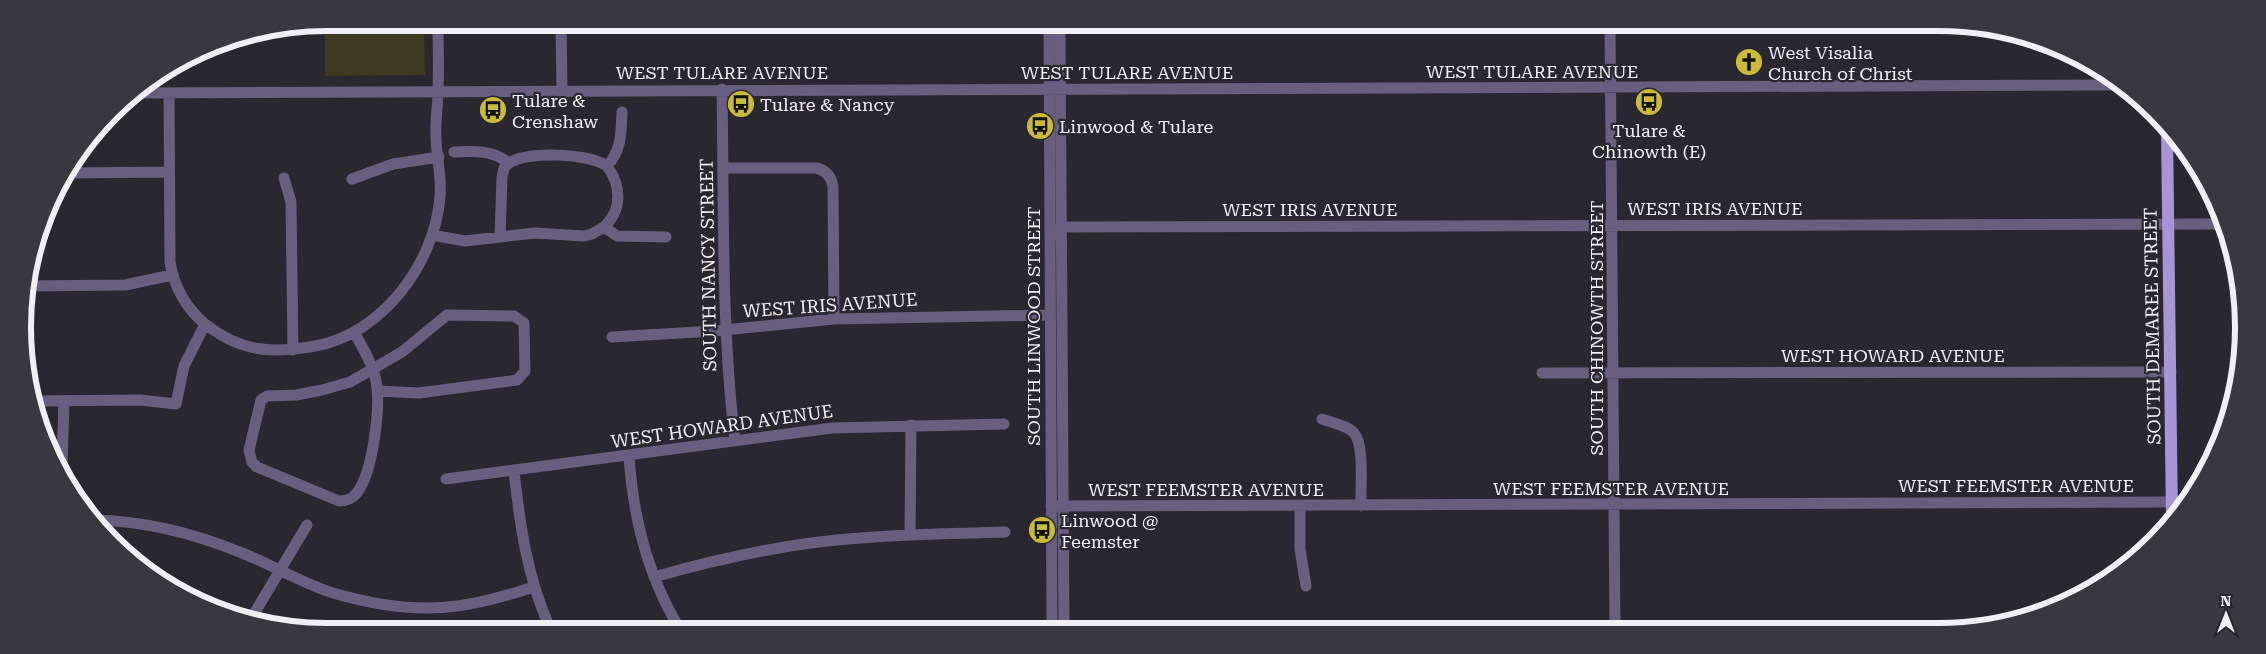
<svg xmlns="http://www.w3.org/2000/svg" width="2266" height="654" font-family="'Roboto Serif',serif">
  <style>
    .green { fill: #3d3a22 }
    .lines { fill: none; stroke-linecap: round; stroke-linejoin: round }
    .minor { stroke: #685f80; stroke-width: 11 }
    .major { stroke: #a895d8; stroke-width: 12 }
    .labels { text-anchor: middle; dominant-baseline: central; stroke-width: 4.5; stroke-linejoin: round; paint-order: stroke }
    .poi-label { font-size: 18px; fill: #f0eff4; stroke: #29272f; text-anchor: start }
    .street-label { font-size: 18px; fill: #f0eff4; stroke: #29272f }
    .rim { fill: none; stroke: #f0eff4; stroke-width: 6 }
  </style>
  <rect width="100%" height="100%" fill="#29272f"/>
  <path class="green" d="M325 23H424L425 75 325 76Z"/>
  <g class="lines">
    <path class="minor" d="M561 23 562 90
      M1049 25 1052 627
      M1060 25 1064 627
      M1610 27 1615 628
      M722 89C724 207 721 324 735 441
      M135 93 2119 85
      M454 152C475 151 492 150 509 163 528 151 588 153 607 166
      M723 168H816C826 170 831 176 833 186L834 319
      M69 173 168 172
      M284 178 291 202 293 350
      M352 179 393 164 439 157
      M604 227C623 209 621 185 607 166 622 150 621 132 622 112
      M432 235 465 241 535 233 584 236 592 234 604 227 617 236 666 237
      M500 237 502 177 504 168 509 163
      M1050 239 1054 232 1061 227 2219 224
      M29 286 125 285 172 275
      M205 324C241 352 272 354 315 346 383 334 435 262 440 197 442 176 436 156 436 136 435 121 438 106 438 91 439 68 438 45 438 23
      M354 332C363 348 372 363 376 381 381 406 373 474 356 494 351 500 345 501 339 501L257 467 252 462 249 450 261 400 267 396 296 395 322 390 350 382 402 352 447 315 514 316 524 323 525 371 517 380 419 393 377 391
      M612 337 714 331 834 319 1050 315
      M1542 373 2171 372
      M32 401 140 400 176 404 184 366 205 324C186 308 174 286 170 262L169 93
      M1322 419C1332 423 1347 425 1354 433 1365 445 1360 490 1361 506
      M629 456C633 516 647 574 678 626
      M62 465 64 401
      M514 471C520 525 527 576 549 626
      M446 479 832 428 1004 424
      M1051 506 2171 502
      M1300 506V549L1306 586
      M94 520C144 521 196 534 242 553 273 565 301 583 333 593 371 604 416 612 457 606 483 603 509 595 534 587
      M910 535 911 425
      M654 577C714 560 775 546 837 540 893 534 949 534 1005 532
      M251 619 307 525"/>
    <path class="major" d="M2167 133 2172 518"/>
  </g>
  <defs>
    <symbol id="church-disc" viewBox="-11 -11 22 22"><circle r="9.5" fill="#c9ba3a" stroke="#29272f"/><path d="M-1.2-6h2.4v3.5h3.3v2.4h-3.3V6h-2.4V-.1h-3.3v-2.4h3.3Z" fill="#111"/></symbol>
    <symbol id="bus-disc" viewBox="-11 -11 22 22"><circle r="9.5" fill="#c9ba3a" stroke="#29272f"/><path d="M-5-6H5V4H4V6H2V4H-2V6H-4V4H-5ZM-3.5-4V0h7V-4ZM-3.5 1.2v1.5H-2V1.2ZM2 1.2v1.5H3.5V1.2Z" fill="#111"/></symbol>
  </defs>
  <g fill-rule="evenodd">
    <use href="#church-disc" x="1733" y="46" width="32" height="32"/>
    <use href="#bus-disc" x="1633" y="86" width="32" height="32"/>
    <use href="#bus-disc" x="725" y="88" width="32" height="32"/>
    <use href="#bus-disc" x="477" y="94" width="32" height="32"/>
    <use href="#bus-disc" x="1024" y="110" width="32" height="32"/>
    <use href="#bus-disc" x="1026" y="514" width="32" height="32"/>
  </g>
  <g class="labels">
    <g class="poi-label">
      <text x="1768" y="52">West Visalia<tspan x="1768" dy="21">Church of Christ</tspan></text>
      <text x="512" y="100">Tulare &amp;<tspan x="512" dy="21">Crenshaw</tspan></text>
      <text x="760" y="104">Tulare &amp; Nancy</text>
      <text x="1059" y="126">Linwood &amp; Tulare</text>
      <text x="1649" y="130" text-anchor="middle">Tulare &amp;<tspan x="1649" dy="21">Chinowth (E)</tspan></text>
      <text x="1061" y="520">Linwood @<tspan x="1061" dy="21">Feemster</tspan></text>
    </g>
    <g class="street-label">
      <text x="1532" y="71">WEST TULARE AVENUE</text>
      <text x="722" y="72">WEST TULARE AVENUE</text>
      <text x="1127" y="72">WEST TULARE AVENUE</text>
      <text x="1715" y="208">WEST IRIS AVENUE</text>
      <text x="1310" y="209">WEST IRIS AVENUE</text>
      <text transform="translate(708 265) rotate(-91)">SOUTH NANCY STREET</text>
      <text transform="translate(830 305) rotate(-4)">WEST IRIS AVENUE</text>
      <text transform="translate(1033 326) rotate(-90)">SOUTH LINWOOD STREET</text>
      <text transform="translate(2152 326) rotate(-91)">SOUTH DEMAREE STREET</text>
      <text transform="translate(1596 328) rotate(-90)">SOUTH CHINOWTH STREET</text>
      <text x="1893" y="355">WEST HOWARD AVENUE</text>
      <text transform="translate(722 426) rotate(-8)">WEST HOWARD AVENUE</text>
      <text x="2016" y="485">WEST FEEMSTER AVENUE</text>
      <text x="1611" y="488">WEST FEEMSTER AVENUE</text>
      <text x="1206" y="489">WEST FEEMSTER AVENUE</text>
    </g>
  </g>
  <path d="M0 0H2266V654H0ZM327 31H1939A296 296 0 0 1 2235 327V327A296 296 0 0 1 1939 623H327A296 296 0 0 1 31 327V327A296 296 0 0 1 327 31Z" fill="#39373f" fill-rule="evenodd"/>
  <path class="rim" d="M327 31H1939A296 296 0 0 1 2235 327V327A296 296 0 0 1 1939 623H327A296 296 0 0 1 31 327V327A296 296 0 0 1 327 31Z"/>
  <g transform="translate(2226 614)" stroke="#29272f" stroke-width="4" paint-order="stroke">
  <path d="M0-4L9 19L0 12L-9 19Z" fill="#f0eff4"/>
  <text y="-8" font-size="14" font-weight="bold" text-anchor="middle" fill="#f0eff4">N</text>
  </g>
</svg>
